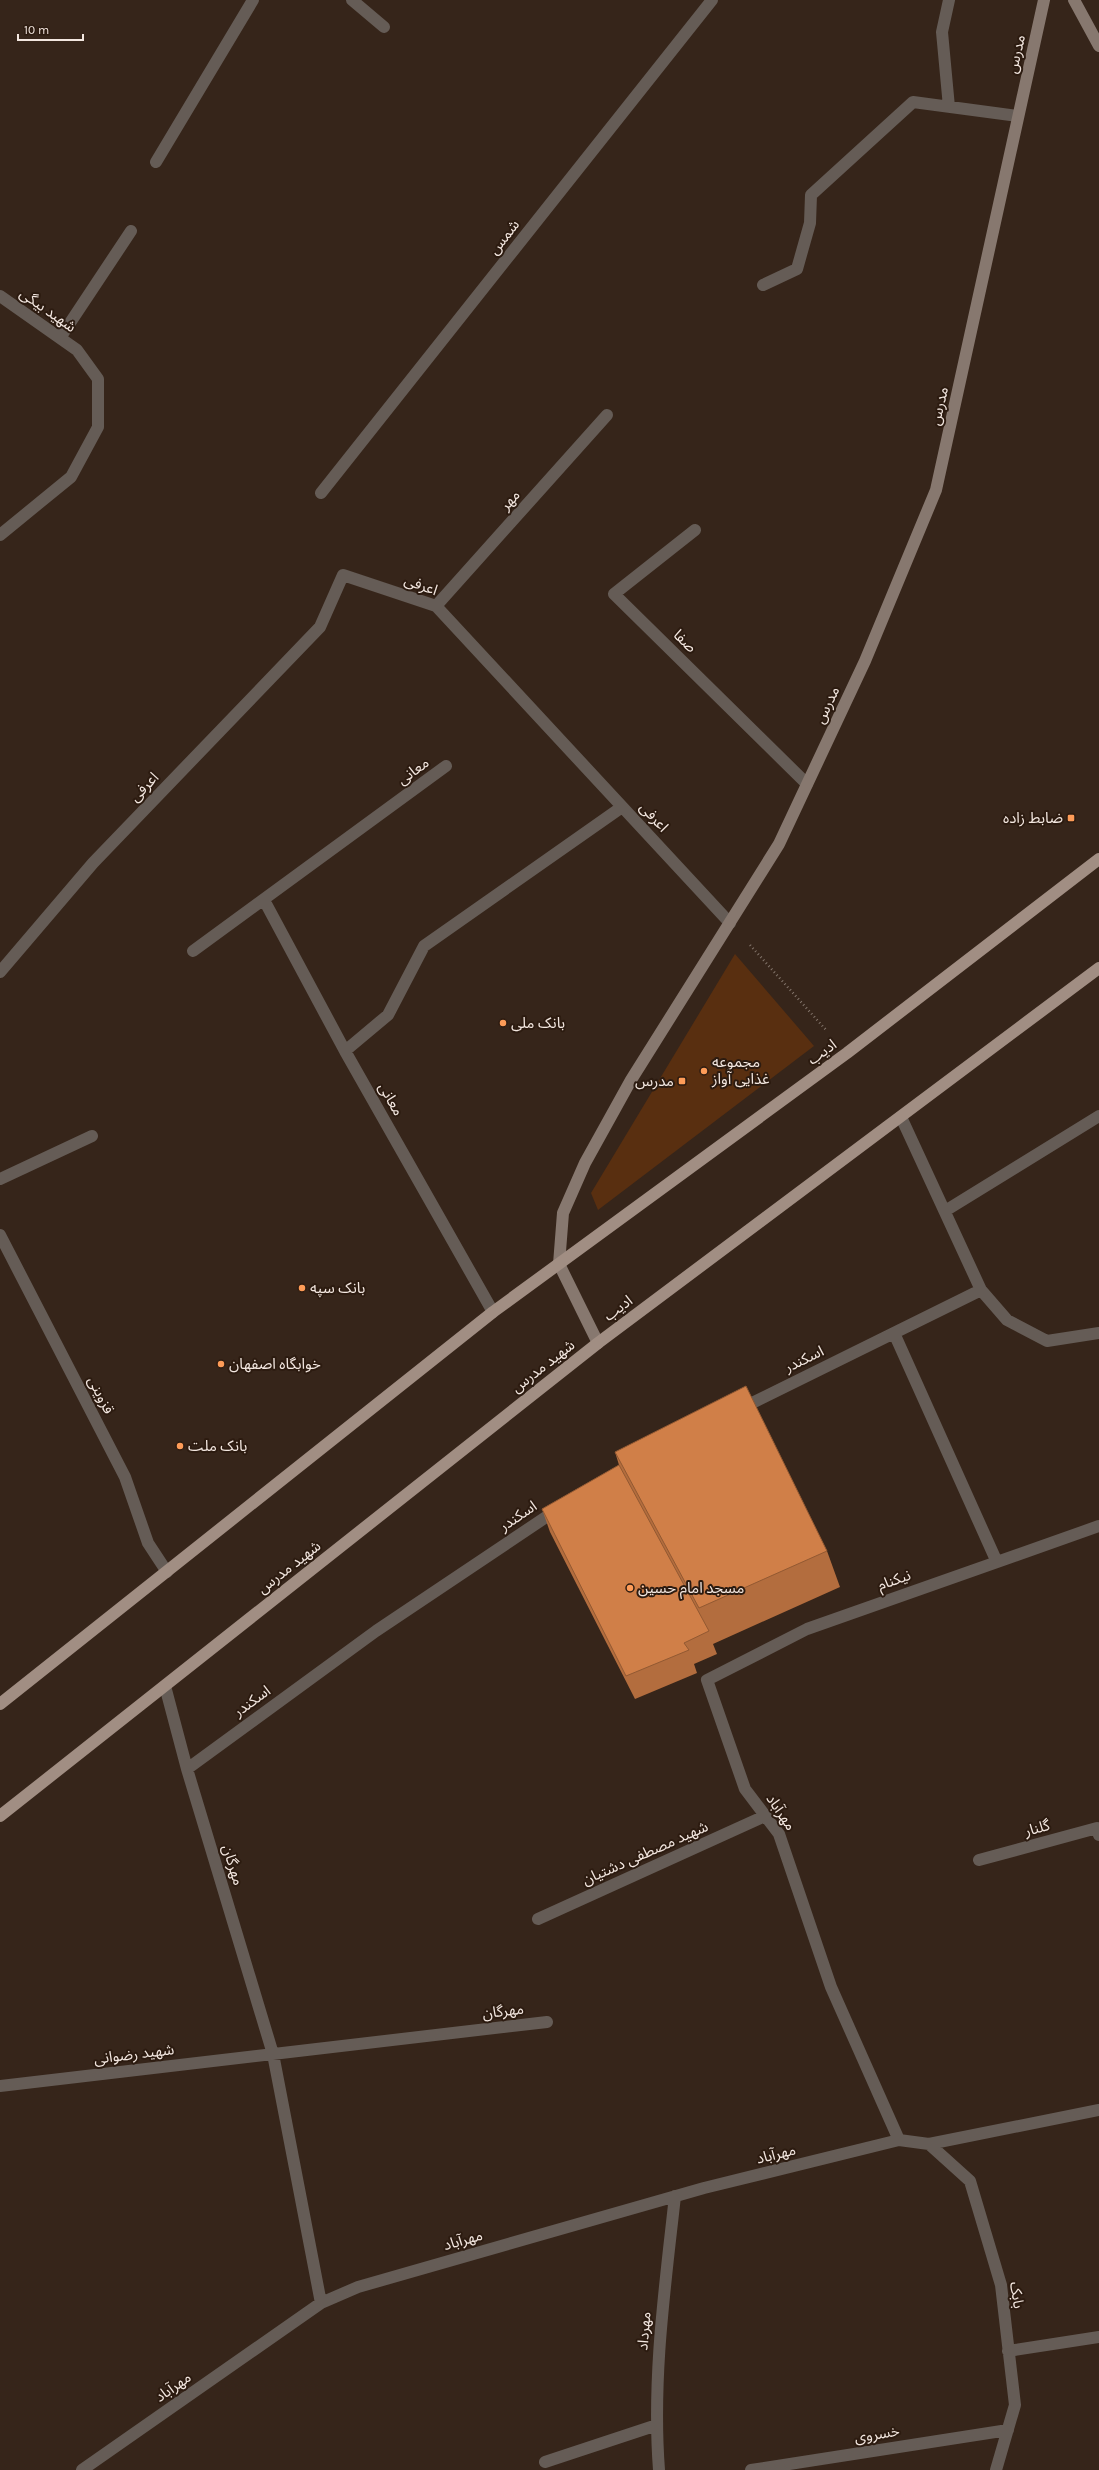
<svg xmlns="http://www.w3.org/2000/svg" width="1099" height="2470" font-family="Karla,'Noto Sans Arabic',sans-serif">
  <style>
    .green { fill: #592f10 }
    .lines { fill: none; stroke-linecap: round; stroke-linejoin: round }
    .path { stroke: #84766c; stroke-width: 2.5; stroke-dasharray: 1 3; stroke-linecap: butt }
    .street { stroke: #655c56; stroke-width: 12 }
    .secondary { stroke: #87786f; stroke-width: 12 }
    .primary { stroke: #a18e83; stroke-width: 12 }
    .wall { fill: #b36d3e }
    .building { fill: #d07f48; stroke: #925932 }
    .poi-dot { fill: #fe9c58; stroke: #2c1b10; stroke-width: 1.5 }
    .labels { text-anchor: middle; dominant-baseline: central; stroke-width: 4; stroke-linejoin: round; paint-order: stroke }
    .street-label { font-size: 15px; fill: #f3e7e0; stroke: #2c1b10 }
    .poi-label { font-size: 15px; fill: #f3e7e0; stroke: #2c1b10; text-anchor: start }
  </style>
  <rect width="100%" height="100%" fill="#36251a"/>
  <path class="green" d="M735 954 814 1046 598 1210 591 1193Z"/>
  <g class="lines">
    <path class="path" d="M750 945 827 1031"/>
    <path class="street" d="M352 0 384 27
      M949 0 942 32 949 107
      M156 162 253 0
      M763 285 797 269 810 223 811 195 913 102 1018 116
      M0 296 77 350 98 379V427L71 477 0 535
      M60 338 131 231
      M321 493 712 0
      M695 530 614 594 807 784
      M436 606 607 415
      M264 900 345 1051 493 1312
      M193 951 446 766
      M0 972 93 863 320 627 343 575 436 606 730 923
      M345 1051 388 1015 424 946 622 807
      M901 1117 981 1290
      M0 1179 92 1136
      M945 1211 1099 1116
      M0 1235 125 1477 148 1543 167 1572
      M894 1333 996 1560
      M740 1409 981 1290 1007 1320 1047 1341 1099 1333
      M165 1686 187 1769 273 2054 321 2303
      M187 1769 376 1631 558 1509
      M979 1860 1097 1828 1099 1835
      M538 1919 765 1816
      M0 2086 547 2022
      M899 2140 831 1987 779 1834 745 1789 707 1680 807 1629 1099 1526
      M929 2144 970 2181 1001 2285 1015 2405 996 2470
      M1008 2351 1099 2337
      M545 2462 657 2425
      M82 2470 321 2303 358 2287 704 2188 899 2140 929 2144 1099 2110
      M659 2470C652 2378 665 2287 675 2196
      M751 2470 1008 2430"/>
    <path class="secondary" d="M1074 0 1099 46
      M598 1343 559 1264 563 1213 585 1163 631 1080 779 844 865 661 936 490 1044 0"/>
    <path class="primary" d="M0 1704 493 1312 847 1053 1099 859
      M0 1816 598 1343 1099 968"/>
  </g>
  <path class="wall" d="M615 1452 827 1551 840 1587 713 1644 717 1654 694 1664 697 1673 635 1699 550 1532 542 1509 619 1465Z"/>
  <path class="building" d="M746 1386 827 1551 699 1608 615 1452Z
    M619 1465 709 1631 684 1643 689 1650 626 1676 542 1509Z"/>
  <g class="poi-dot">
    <rect x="1067" y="814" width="8" height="8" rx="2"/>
    <circle cx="503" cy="1023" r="4"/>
    <circle cx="704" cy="1071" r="4"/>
    <rect x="678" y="1077" width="8" height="8" rx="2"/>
    <circle cx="302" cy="1288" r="4"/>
    <circle cx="221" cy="1364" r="4"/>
    <circle cx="180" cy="1446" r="4"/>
    <circle cx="630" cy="1588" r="4"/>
  </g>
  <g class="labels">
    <g class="street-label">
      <text transform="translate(1016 54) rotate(-77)">مدرس</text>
      <text transform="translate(504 237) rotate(-52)">شمس</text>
      <text transform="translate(48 310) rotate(35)">شهید بیگی</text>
      <text transform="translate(939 406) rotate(-77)">مدرس</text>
      <text transform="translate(510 500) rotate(-48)">مهر</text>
      <text transform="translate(421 585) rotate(20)">اعرفی</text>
      <text transform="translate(685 641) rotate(44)">صفا</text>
      <text transform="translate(827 705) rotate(-65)">مدرس</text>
      <text transform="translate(413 771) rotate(-36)">معانی</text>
      <text transform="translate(144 787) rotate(-46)">اعرفی</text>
      <text transform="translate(654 817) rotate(47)">اعرفی</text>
      <text transform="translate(822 1052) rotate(-36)">ادیب</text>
      <text transform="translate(391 1099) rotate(60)">معانی</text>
      <text transform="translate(618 1308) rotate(-37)">ادیب</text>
      <text transform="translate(804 1359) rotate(-26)">اسکندر</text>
      <text transform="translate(543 1366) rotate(-38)">شهید مدرس</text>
      <text transform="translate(101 1395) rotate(63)">قزوینی</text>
      <text transform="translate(518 1516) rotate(-34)">اسکندر</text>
      <text transform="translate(289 1567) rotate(-38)">شهید مدرس</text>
      <text transform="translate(894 1580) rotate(-20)">نیکنام</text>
      <text transform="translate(252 1701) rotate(-36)">اسکندر</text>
      <text transform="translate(781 1812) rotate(56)">مهرآباد</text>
      <text transform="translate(1037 1828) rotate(-15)">گلنار</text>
      <text transform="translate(645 1853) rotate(-24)">شهید مصطفی دشتیان</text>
      <text transform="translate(233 1865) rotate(73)">مهرگان</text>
      <text transform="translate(503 2011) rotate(-7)">مهرگان</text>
      <text transform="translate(134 2054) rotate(-7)">شهید رضوانی</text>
      <text transform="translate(776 2154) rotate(-14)">مهرآباد</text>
      <text transform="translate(463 2240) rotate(-16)">مهرآباد</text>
      <text transform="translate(1017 2295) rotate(81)">بابک</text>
      <text transform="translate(644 2331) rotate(-85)">مهرداد</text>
      <text transform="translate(173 2387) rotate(-35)">مهرآباد</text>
      <text transform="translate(877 2434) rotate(-9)">خسروی</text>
    </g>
    <g class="poi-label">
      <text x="1063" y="818" text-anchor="end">ضابط زاده</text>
      <text x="511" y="1023">بانک ملی</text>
      <text x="712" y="1062">مجموعه<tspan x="712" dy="17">غذایی آواز</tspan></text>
      <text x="674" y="1081" text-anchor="end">مدرس</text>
      <text x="310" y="1288">بانک سپه</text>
      <text x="229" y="1364">خوابگاه اصفهان</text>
      <text x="188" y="1446">بانک ملت</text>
      <text x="638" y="1588">مسجد امام حسین</text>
    </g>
  </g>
  <path d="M18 34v6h65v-6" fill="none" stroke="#f3e7e0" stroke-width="2"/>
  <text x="24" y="34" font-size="12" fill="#f3e7e0" stroke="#2c1b10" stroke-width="3" paint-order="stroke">10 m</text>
</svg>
